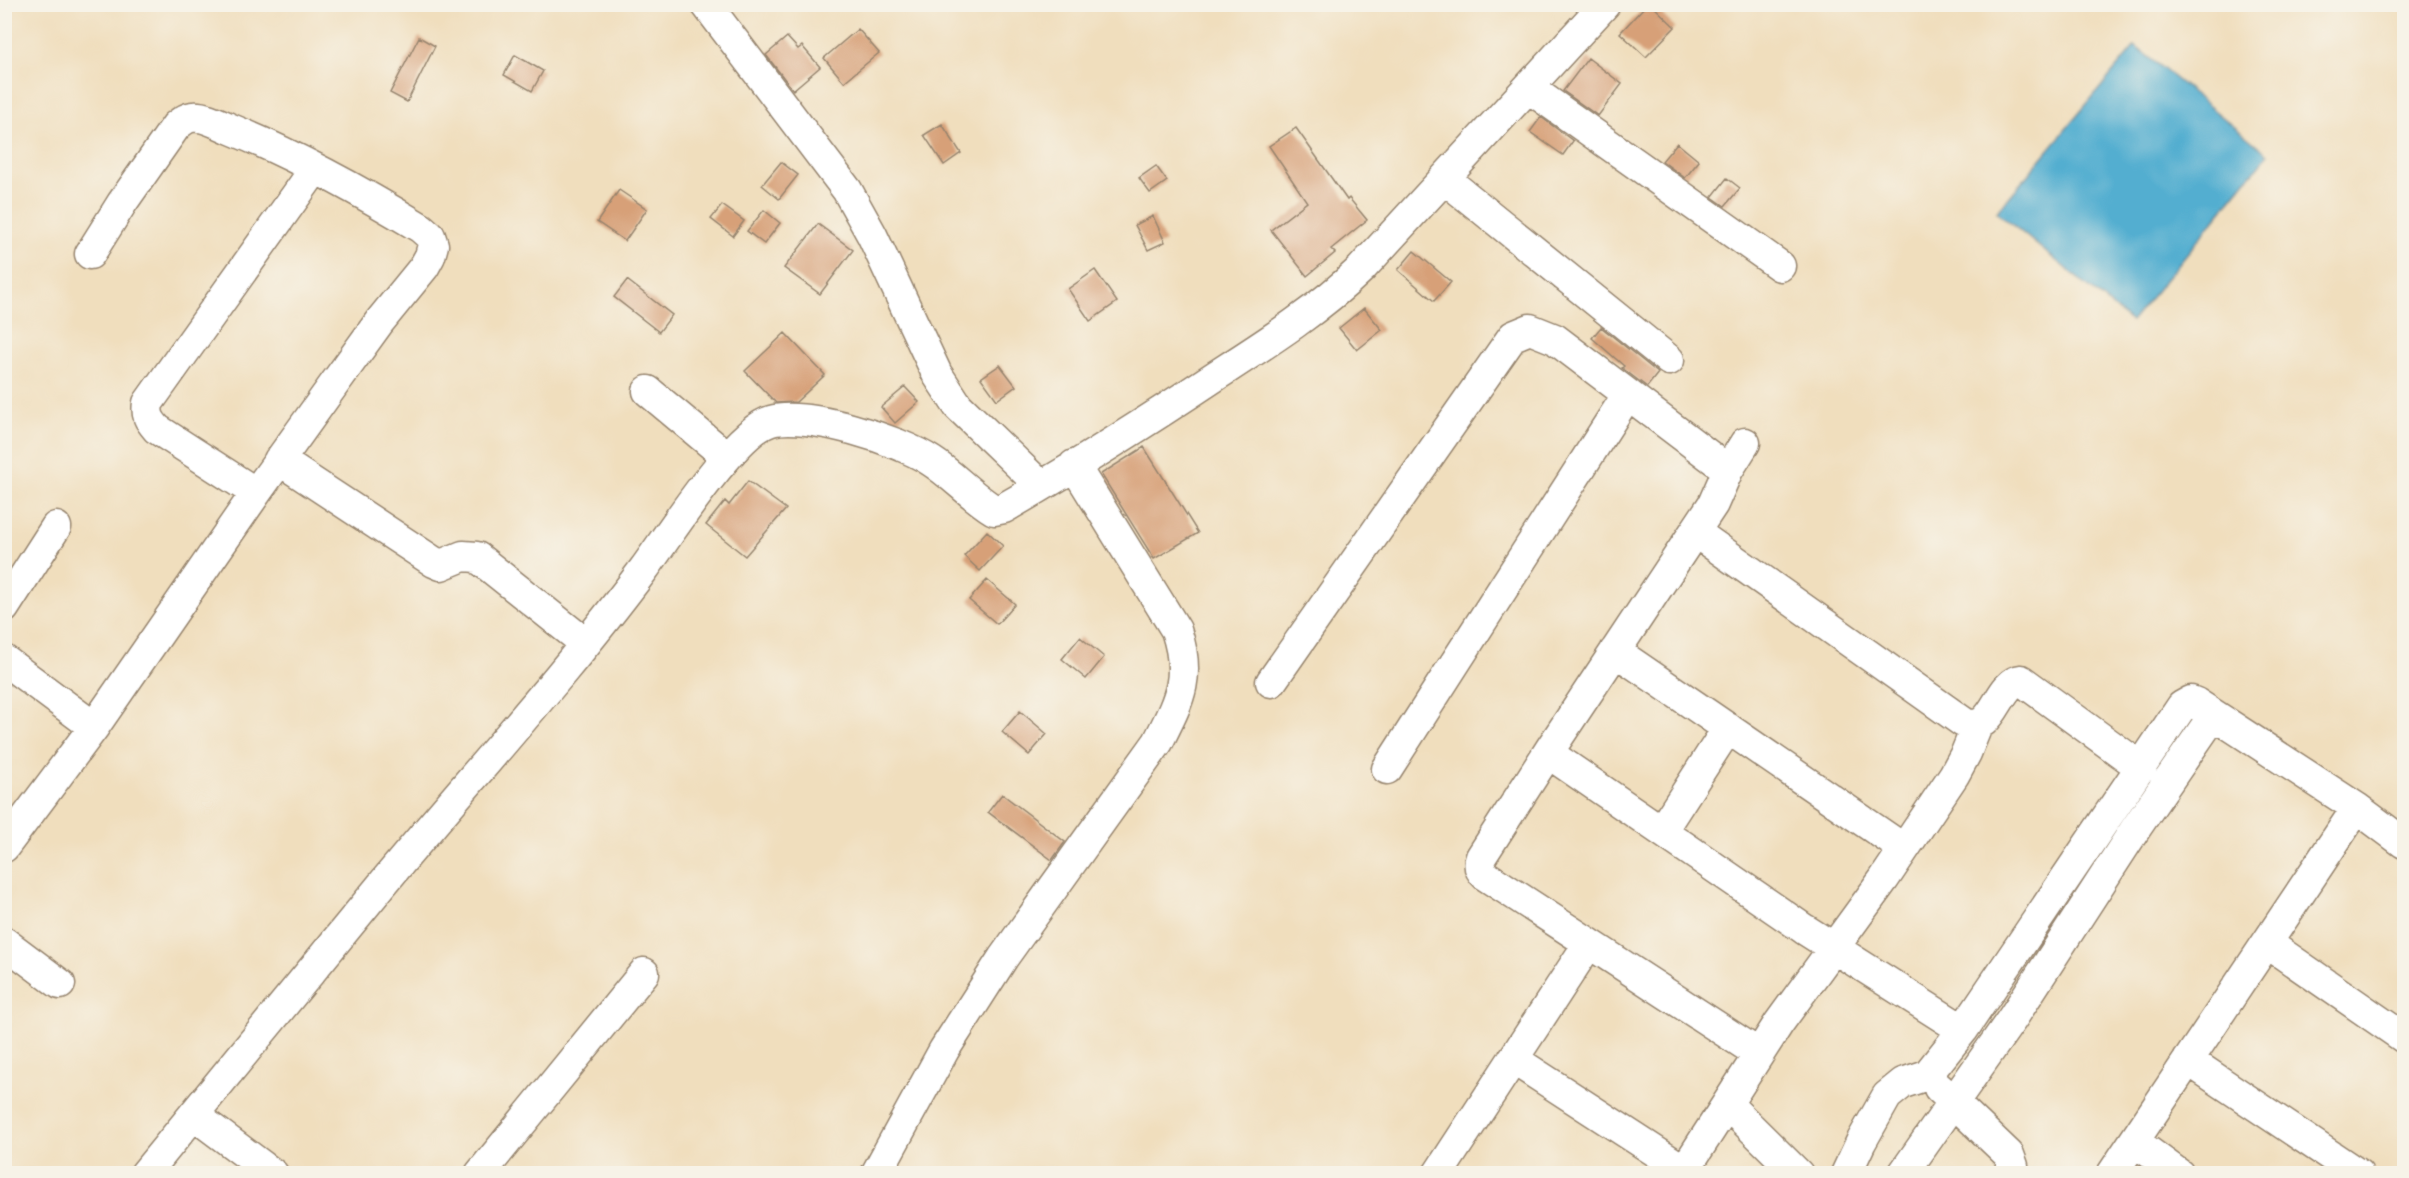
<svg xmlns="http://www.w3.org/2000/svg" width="2409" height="1178" font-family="'EB Garamond',serif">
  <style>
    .water { fill: #52aed0; stroke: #466c77; stroke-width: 1.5 }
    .building { fill: #d7a078 }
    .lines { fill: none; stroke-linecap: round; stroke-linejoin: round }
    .minor-casing { stroke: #96846e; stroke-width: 33 }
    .minor { stroke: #fff; stroke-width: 30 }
  </style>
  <rect width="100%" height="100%" fill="#f7f3e8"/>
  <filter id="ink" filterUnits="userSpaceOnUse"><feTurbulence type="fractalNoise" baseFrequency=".0167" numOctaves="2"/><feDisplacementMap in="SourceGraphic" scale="12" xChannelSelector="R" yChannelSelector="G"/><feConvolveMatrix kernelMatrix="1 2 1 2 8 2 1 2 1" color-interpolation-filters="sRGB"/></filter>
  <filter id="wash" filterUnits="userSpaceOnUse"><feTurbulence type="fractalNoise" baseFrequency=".008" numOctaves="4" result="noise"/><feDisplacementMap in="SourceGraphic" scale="24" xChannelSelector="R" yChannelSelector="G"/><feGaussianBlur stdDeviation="1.35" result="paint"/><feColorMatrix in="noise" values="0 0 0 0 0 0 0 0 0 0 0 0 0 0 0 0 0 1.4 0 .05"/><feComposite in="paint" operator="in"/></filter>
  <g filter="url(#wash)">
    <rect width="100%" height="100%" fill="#f0debd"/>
    <path class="water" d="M2135 46 2268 154 2131 322 1997 212Z"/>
    <g id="blocks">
      <path class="building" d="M1647 4H1651L1675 27 1646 57 1620 33Z
        M858 29 879 53 844 82 824 58Z
        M419 37 435 46 407 102 390 93Z
        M787 37 798 49 802 46 820 67 793 90 766 55Z
        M515 55 543 71 532 91 504 75Z
        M1588 58 1622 84 1598 116 1563 91Z
        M1541 117 1573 141 1563 155 1530 132Z
        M942 124 961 153 944 165 924 135Z
        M1296 128 1347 200 1349 198 1367 220 1331 249 1335 253 1307 276 1271 230 1307 202 1269 146Z
        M1677 143 1699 161 1685 178 1662 161Z
        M781 162 798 175 779 199 762 185Z
        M1156 166 1167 181 1150 193 1139 178Z
        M1727 178 1740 188 1725 206 1712 197Z
        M619 190 647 209 625 241 597 222Z
        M722 205 744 221 733 236 711 219Z
        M764 210 780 223 764 244 747 231Z
        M1153 216 1165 242 1148 250 1135 225Z
        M818 224 853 250 820 294 784 268Z
        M1414 251 1451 282 1434 301 1398 270Z
        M1095 270 1117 302 1090 321 1068 289Z
        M627 280 672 315 659 332 614 297Z
        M1364 308 1382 330 1357 350 1339 328Z
        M1601 327 1658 373 1647 387 1622 368 1624 366 1592 338Z
        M785 333 825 375 796 402 776 403 745 371Z
        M1000 365 1016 386 997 400 981 378Z
        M905 387 919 402 895 423 881 407Z
        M1144 447 1198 533 1154 559 1101 474Z
        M748 481 786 509 745 556 706 525 725 501 729 505Z
        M987 531 1003 546 980 571 964 556Z
        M987 580 1015 604 997 624 969 600Z
        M1080 637 1104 657 1086 679 1062 659Z
        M1020 711 1047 734 1029 755 1002 732Z
        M1002 794 1065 842 1052 860 988 812Z"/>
    </g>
  </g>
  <g filter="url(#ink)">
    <use href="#blocks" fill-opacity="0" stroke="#96846e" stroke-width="1.5"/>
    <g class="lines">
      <defs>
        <path id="minor" d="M706 4 847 190 872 235 937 374 958 406 1041 486
          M1529 88 1780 266
          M1445 179 1669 360
          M648 391 727 457
          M1745 443 1728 470 1713 504 1551 748 1481 857C1478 865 1479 870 1486 876L1759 1054
          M279 460 434 562 441 565 463 556 477 557 585 643
          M256 493 157 429C149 420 146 415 148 403L315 169
          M1695 532 1963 722C1994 738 1997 682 2021 680L2142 768
          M4 608 56 527
          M1615 651 1904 849
          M4 660 94 727
          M1271 682 1513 336 1530 329 1555 339 1728 470
          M1548 753 1804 929 1963 1030
          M1387 769 1628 394
          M1662 830 1728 728
          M4 847 94 727 256 493 335 383 380 321 424 267 430 256 433 245 430 236 421 228C360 191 297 156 231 129 220 124 203 115 192 117 185 118 181 122 176 126L122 203 90 254
          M4 942 60 984
          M2267 943 2404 1038
          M1513 1059 1684 1170
          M2188 1060 2358 1174
          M1939 1088 2009 1155 2013 1166 2008 1174
          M1727 1104 1798 1174
          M194 1115 273 1174
          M2134 1141 2179 1174
          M145 1174C222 1080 299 985 376 892 465 784 560 681 644 569 669 535 735 431 771 421 807 411 900 440 931 461 953 475 971 496 994 510L1004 508C1077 466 1148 421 1217 375 1268 342 1317 311 1361 269L1605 4
          M480 1174 644 973
          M876 1174 944 1050 1003 958 1158 742C1179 700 1192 678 1176 630L1074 465
          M1438 1174 1589 943
          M1682 1174 1779 1023 1884 879 1954 775 1966 753 1977 726
          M1846 1174 1861 1142 1887 1096 1903 1083 1927 1075 1963 1030 2182 706 2191 701 2196 703 2357 808 2404 843
          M1903 1174 2012 1019 2136 828 2213 716
          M2112 1174 2357 808"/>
      </defs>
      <use href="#minor" class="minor-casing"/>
      <use href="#minor" class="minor"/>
    </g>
  </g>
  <rect width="2409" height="1178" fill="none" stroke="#f7f3e8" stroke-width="24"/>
</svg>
